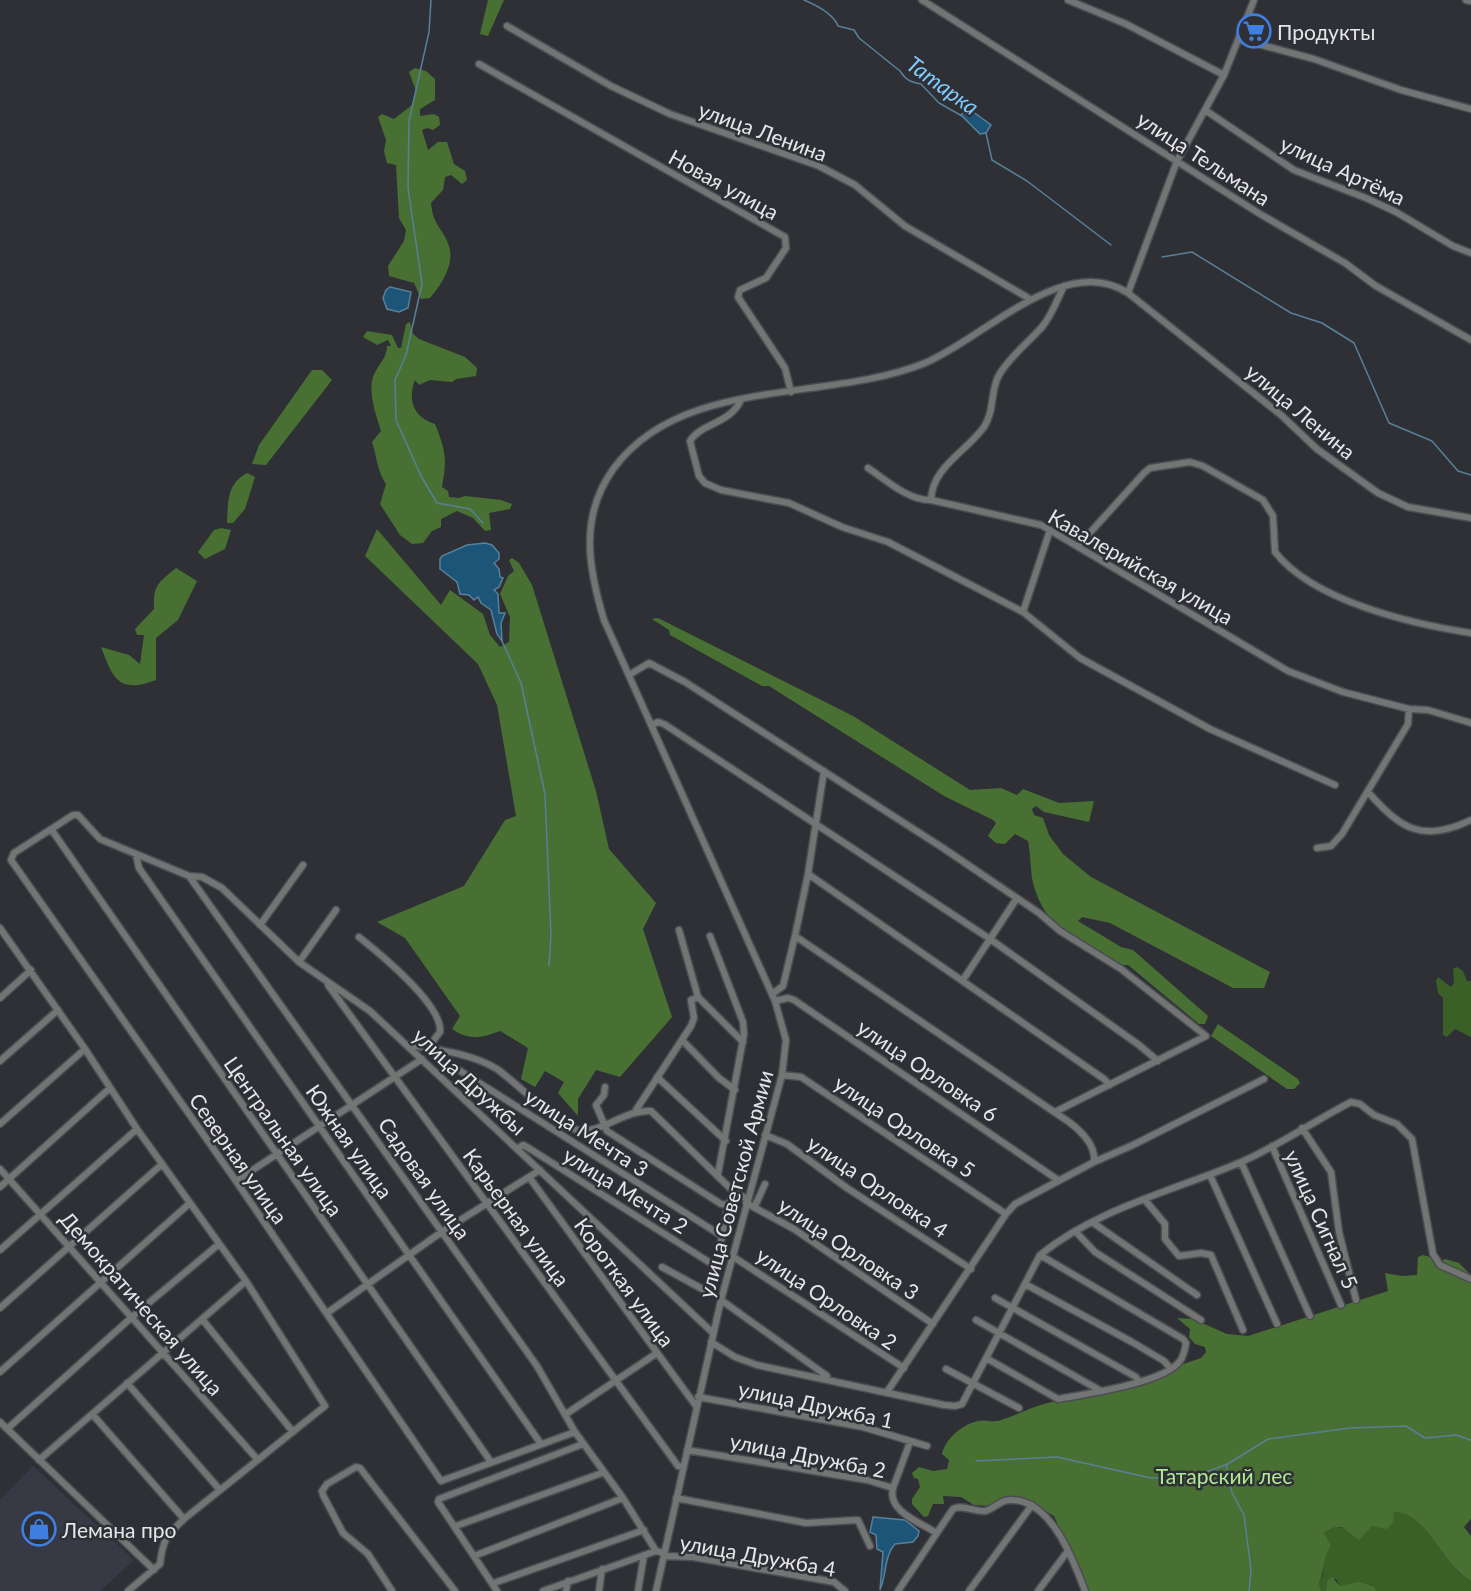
<svg xmlns="http://www.w3.org/2000/svg" width="1471" height="1591" font-family="Lato,sans-serif">
  <style>
    .built { fill: #373a45 }
    .green { fill: #3a5f27 }
    .forest { fill: #487033 }
    .water { fill: #1c5577; stroke: #588099; stroke-width: 1.5 }
    .lines { fill: none; stroke-linecap: round; stroke-linejoin: round }
    .stream { stroke: #588099; stroke-width: 1.5 }
    .minor-casing { stroke: #4c4d53; stroke-width: 9 }
    .minor { stroke: #727573; stroke-width: 6 }
    .labels { text-anchor: middle; dominant-baseline: central; stroke-width: 5; stroke-linejoin: round; paint-order: stroke }
    .poi-label { font-size: 21px; fill: #e5e6e9; stroke: #2f3036; text-anchor: start }
    .street-label { font-size: 21px; fill: #e5e6e9; stroke: #2f3036 }
    .park-label { font-size: 21px; fill: #aeea92; stroke: #2f3036 }
    .water-label { font-size: 22px; font-style: italic; fill: #7fcbfe; stroke: #2f3036 }
  </style>
  <rect width="100%" height="100%" fill="#2f3036"/>
  <path class="built" d="M33 1466 134 1560 100 1591H0V1500Z"/>
  <path class="green" d="M1457 967 1463 971 1467 981H1471V1037L1455 1029 1447 1037 1443 1035V998L1438 993 1436 981 1438 977 1451 987 1454 983 1453 969Z
    M1394 1512C1430 1512 1441 1566 1471 1581V1591H1376L1375 1587 1340 1586 1336 1579 1327 1581 1326 1591H1321L1319 1583 1323 1574 1324 1533 1332 1528 1372 1526Z"/>
  <path class="forest" d="M488 0H504L488 36 480 34Z
    M415 68 426 71 435 79V100L420 109V116L434 114 439 117 440 125 433 130 427 128 422 130 428 150 438 142H447L454 164 465 171 467 180 462 184 451 175 445 177 443 190 431 203C433 226 443 228 449 246 455 264 441 285 430 298L421 299 414 283 389 276 388 266 404 241 406 230 399 218 396 165 387 163 384 151 386 140 378 117 382 114 394 119 412 105 416 91 409 72Z
    M410 322 413 334 419 339 465 357 477 368 476 376 456 379 452 382 430 380 419 385 415 380C407 400 414 418 435 424 446 451 447 459 442 487L448 491 449 497 459 498 465 496 501 500 512 504 510 509 489 513 491 530 485 531 473 518 457 511 441 519V527L432 531 423 543 412 544 400 535 380 504 386 484C377 471 377 457 372 442L381 431C376 415 368 393 373 377 377 365 387 359 387 346H391L388 340 377 345 363 337 367 331 392 335 398 348H401L406 324Z
    M312 370H322L332 380 266 465 252 464 259 445Z
    M247 473 255 477 245 509 233 523H227C228 501 227 484 247 473Z
    M221 528 231 530 225 549 205 559 198 552 214 530Z
    M377 529 441 605 450 590 483 614 490 635 500 647 509 642 510 617 500 594 508 576 514 571 509 560 512 558 519 563 532 585 596 791 609 849 656 903 643 929 672 1017 620 1077 596 1070 578 1099V1116L558 1093 564 1082 545 1071 535 1087 521 1079 528 1048 500 1031C481 1038 470 1041 452 1029L460 1016 405 938 377 922 464 886 505 820 516 816 497 705 478 664 365 556Z
    M176 568 197 581 178 620 156 638V680C119 694 113 679 101 647L129 655 140 664 144 635H137L135 629 154 609C153 585 158 583 176 568Z
    M658 618 853 716 970 790 1001 788 1017 795 1023 789 1059 803 1094 801 1089 822 1044 812 1036 806 1032 809 1034 815 1043 818 1049 835 1063 854 1091 877 1270 972 1264 988H1233L1110 923 1082 917 1078 921 1121 947 1133 950 1208 1016 1205 1024H1199L1128 965H1116C1079 941 1045 930 1033 883 1030 870 1031 855 1028 841L1015 834 1005 844 996 843 988 836 996 823 993 820 944 796 769 686H762L670 635 669 630 652 619Z
    M1218 1024 1298 1079 1300 1083 1294 1089H1287L1211 1036Z
    M1423 1255 1433 1258 1435 1266 1445 1259 1459 1263 1471 1275V1519L1464 1527 1471 1536V1581C1442 1566 1428 1512 1394 1512L1393 1522 1387 1529 1372 1526 1359 1540 1342 1527 1332 1528 1324 1533 1331 1546C1322 1558 1325 1570 1319 1583L1321 1591H1087L1054 1516 1023 1498 1005 1499 992 1506 974 1505 961 1497 943 1496 944 1504H933L928 1516 924 1517 912 1504V1499L920 1487 918 1479 914 1478 912 1473 919 1467 933 1471 947 1469 949 1460 942 1454C945 1439 963 1424 978 1421 985 1419 993 1423 1001 1420 1021 1414 1041 1401 1063 1401L1071 1392 1099 1393 1201 1358 1206 1352 1205 1347 1195 1344 1189 1337 1190 1329 1177 1318 1193 1319 1227 1334 1248 1336 1388 1291 1385 1273 1402 1276 1417 1275 1418 1257Z
    M1332 1577 1340 1586 1359 1582 1375 1587 1376 1591H1326L1327 1581Z"/>
  <path class="water" d="M968 108 991 125 986 133 980 134 961 115Z
    M390 287 411 292 408 308 399 312 387 309 383 298 386 290Z
    M485 543 492 545 499 553V559L494 563 499 569 500 577 503 578 499 587 494 590 498 594 499 613H505L501 623 502 641 497 634 491 610 481 603 478 597 474 600 469 595 460 594 457 582 440 569V559L442 556 467 545Z
    M873 1517 905 1520 919 1531 918 1536 913 1542 895 1544C884 1556 887 1574 880 1590L883 1552 877 1549 876 1535 870 1532Z"/>
  <g class="lines">
    <path class="stream" d="M431 0 429 32 409 121 408 188 422 284 406 355 395 380 396 420 421 476 437 503 470 509 483 523
      M804 0C816 5 833 13 838 26L854 30 859 38 900 71C906 80 910 82 921 84L939 103 962 116
      M986 133 992 160 1027 181 1111 245
      M1162 257 1192 252 1291 313 1322 323 1354 343 1389 423 1432 441 1458 471 1471 475
      M502 641 521 683 545 794 551 935 549 966
      M976 1461 1057 1457 1151 1478H1191L1225 1465
      M1249 1591 1251 1570 1244 1515 1232 1493 1226 1465 1268 1439 1350 1428 1406 1426 1425 1438 1456 1435 1471 1440"/>
    <defs>
      <path id="minor" d="M922 0 1260 214 1345 263 1376 286 1471 340
        M1068 0 1126 24 1224 75
        M1466 0 1471 1
        M507 26 611 86 670 114 819 166 855 185 905 226 1030 299
        M1239 39 1314 59 1401 90 1471 109
        M479 64 785 237 786 248 766 278 740 290 738 297 785 368 791 392
        M1205 110 1294 170 1366 198 1396 212 1453 246 1471 253
        M1064 286C1057 300 1052 315 1042 327 1027 344 1011 355 999 375 990 391 995 410 984 427 967 451 932 467 931 500L1041 525 1288 671 1343 692 1409 709 1428 710 1471 723
        M1128 293 1177 161 1224 75 1254 0
        M741 400C730 424 701 423 690 441L699 476 705 483 721 490 789 503 842 527 888 542 1023 612 1080 658 1210 729 1335 785
        M868 468C886 480 909 501 931 500
        M1078 546 1144 473 1150 468 1190 462 1203 466 1263 500 1273 516 1275 552C1313 601 1412 624 1471 633
        M1023 612 1050 530
        M629 675 649 663 685 682 943 848 1039 913 1060 931 1121 969 1206 1036 1055 1112
        M652 725 658 722 664 724 990 939 1139 1045 1158 1061
        M1368 792C1400 828 1422 844 1471 820
        M51 829 491 1462
        M1317 848 1331 846 1342 834 1408 724 1409 709
        M136 855 139 868 541 1444
        M808 874 1104 1079 1110 1085
        M189 876 202 877 222 888 299 962 370 1011 713 1333
        M260 925 303 865
        M0 928 85 1049 137 1129 246 1281 325 1406 184 1519C166 1536 163 1539 160 1564L128 1591
        M679 930 698 997
        M710 936 743 1022 744 1034 718 1174
        M795 936 1069 1122C1081 1131 1096 1145 1094 1162
        M359 937C379 953 443 1005 440 1032L430 1045 431 1049
        M299 962 336 910
        M963 980 1017 898
        M328 985 678 1466 683 1467
        M772 994 783 986 795 936 808 874 824 771
        M698 997 743 1042
        M0 998 31 970
        M775 1001 788 998 794 1000 1058 1180
        M682 1040 719 1078 735 1090
        M409 1045C438 1050 471 1053 497 1069 517 1083 557 1125 577 1130 600 1135 625 1109 651 1111L734 1192 747 1199
        M439 1051 443 1060 722 1236
        M0 1061 58 1010
        M782 1075 801 1077 1006 1214
        M657 1077 726 1141
        M605 1087 604 1095 596 1105 607 1131 721 1204 728 1205
        M636 1110 691 1026 694 1018 691 1000 698 997
        M0 1124 85 1049
        M1302 1128 1331 1172 1339 1232 1356 1300
        M765 1135 787 1144 847 1188 971 1269
        M1272 1146 1341 1305
        M517 1149 523 1145 527 1147 712 1264H715L718 1257 728 1205 734 1192
        M1241 1162 1310 1316
        M0 1169 258 1460
        M1210 1175 1277 1324
        M529 1177 696 1406
        M236 1181 422 1059
        M0 1187 110 1088
        M1145 1200 1165 1224V1239L1179 1256 1201 1253 1211 1255 1243 1330
        M746 1203 794 1229 933 1324
        M755 1206 765 1184
        M1092 1222 1197 1295
        M1075 1231 1095 1252 1201 1320
        M0 1250 137 1129
        M732 1256 904 1368
        M662 1267 706 1291 711 1286 715 1264
        M1025 1284 1132 1342 1164 1361 1171 1369
        M995 1298 1136 1377 1139 1382
        M721 1300 827 1376 826 1380
        M0 1308 162 1164
        M327 1313 443 1231 540 1170
        M202 1319 293 1432
        M976 1320 1101 1391
        M711 1342 735 1357 757 1365 944 1405 955 1406 962 1404 1040 1255C1097 1209 1172 1191 1239 1163 1277 1147 1314 1121 1351 1102L1360 1104 1374 1115 1397 1124 1412 1139 1433 1254 1440 1265 1471 1279
        M986 1358 1058 1399C1086 1394 1164 1383 1180 1361 1184 1356 1185 1349 1186 1343L1183 1339 1040 1255
        M946 1369 1019 1408
        M0 1372 190 1203
        M127 1383 220 1490
        M887 1392 1006 1214 1015 1204 1094 1162 1133 1145 1264 1079
        M698 1397 863 1427 927 1446
        M566 1414 657 1353
        M93 1415 184 1519
        M0 1422 154 1570
        M7 1429 132 1317 219 1244
        M575 1432 441 1481 236 1181 11 860 14 853 73 815H78L100 839 189 876 537 1366 575 1432 623 1498 656 1551 664 1553
        M687 1450 867 1480 893 1488C887 1511 919 1522 935 1532
        M39 1460 246 1281
        M893 1488 910 1442
        M676 1498 806 1523 858 1520 870 1546
        M456 1526 602 1473
        M474 1556 623 1498
        M664 1556 693 1557 834 1582 845 1591
        M494 1583 644 1530
        M392 1591 368 1554 343 1533 323 1495 322 1491 327 1484 356 1467 360 1468 455 1591
        M497 1591 438 1502 439 1499 583 1444
        M543 1591 656 1551
        M566 1591 568 1581
        M599 1591 602 1569
        M638 1591 644 1555
        M656 1591 721 1300 782 1075 786 1040 775 1001 604 620C588 567 579 516 614 468 683 375 827 403 925 363 983 339 1065 251 1128 293L1281 415 1317 449 1378 493 1408 507 1471 518
        M898 1591 953 1509C963 1504 974 1512 985 1511 994 1509 1000 1500 1010 1500 1051 1499 1073 1559 1085 1591
        M969 1591 1032 1505
        M1038 1591 1067 1552"/>
    </defs>
    <use href="#minor" class="minor-casing"/>
    <use href="#minor" class="minor"/>
  </g>
  <defs>
    <symbol id="supermarket-ring" viewBox="-11 -11 22 22"><circle r="9.5" fill="#2f3036" stroke="#3f7fe0" stroke-width="1.5"/><path d="M-6-5.5h2.5l.6 2H6L4.5 2H-2.5L-4.4-4H-6ZM-1.5 3.2a1.3 1.3 0 1 0 .1 0ZM3 3.2a1.3 1.3 0 1 0 .1 0Z" fill="#3f7fe0"/></symbol>
    <symbol id="shop-ring" viewBox="-11 -11 22 22"><circle r="9.5" fill="#2f3036" stroke="#3f7fe0" stroke-width="1.5"/><path d="M-5-2.5h2.3a2.7 3.5 0 0 1 5.4 0H5L5.5 6h-11ZM-1.5-2.5h3a1.5 2.3 0 0 0-3 0Z" fill="#3f7fe0"/></symbol>
  </defs>
  <g fill-rule="evenodd">
    <use href="#supermarket-ring" x="1235" y="12" width="38" height="38"/>
    <use href="#shop-ring" x="20" y="1510" width="38" height="38"/>
  </g>
  <g class="labels">
    <g class="poi-label">
      <text x="1277" y="31">Продукты</text>
      <text x="62" y="1529">Лемана про</text>
    </g>
    <g class="street-label">
      <text transform="translate(763 131) rotate(20)">улица Ленина</text>
      <text transform="translate(1204 158) rotate(33)">улица Тельмана</text>
      <text transform="translate(1343 170) rotate(25)">улица Артёма</text>
      <text transform="translate(724 184) rotate(29)">Новая улица</text>
      <text transform="translate(1301 411) rotate(40)">улица Ленина</text>
      <text transform="translate(1141 566) rotate(30)">Кавалерийская улица</text>
      <text transform="translate(928 1070) rotate(34)">улица Орловка 6</text>
      <text transform="translate(470 1081) rotate(43)">улица Дружбы</text>
      <text transform="translate(905 1126) rotate(34)">улица Орловка 5</text>
      <text transform="translate(587 1132) rotate(33)">улица Мечта 3</text>
      <text transform="translate(284 1136) rotate(55)">Центральная улица</text>
      <text transform="translate(350 1141) rotate(55)">Южная улица</text>
      <text transform="translate(239 1158) rotate(55)">Северная улица</text>
      <text transform="translate(425 1178) rotate(55)">Садовая улица</text>
      <text transform="translate(735 1184) rotate(-75)">улица Советской Армии</text>
      <text transform="translate(878 1186) rotate(34)">улица Орловка 4</text>
      <text transform="translate(626 1190) rotate(32)">улица Мечта 2</text>
      <text transform="translate(517 1217) rotate(54)">Карьерная улица</text>
      <text transform="translate(1322 1219) rotate(66)">улица Сигнал 5</text>
      <text transform="translate(849 1248) rotate(34)">улица Орловка 3</text>
      <text transform="translate(625 1282) rotate(54)">Короткая улица</text>
      <text transform="translate(827 1298) rotate(34)">улица Орловка 2</text>
      <text transform="translate(142 1303) rotate(49)">Демократическая улица</text>
      <text transform="translate(816 1404) rotate(12)">улица Дружба 1</text>
      <text transform="translate(808 1455) rotate(11)">улица Дружба 2</text>
      <text transform="translate(758 1555) rotate(10)">улица Дружба 4</text>
    </g>
    <g class="park-label">
      <text x="1224" y="1475">Татарский лес</text>
    </g>
    <g class="water-label">
      <text transform="translate(943 85) rotate(36)">Татарка</text>
    </g>
  </g>
</svg>
